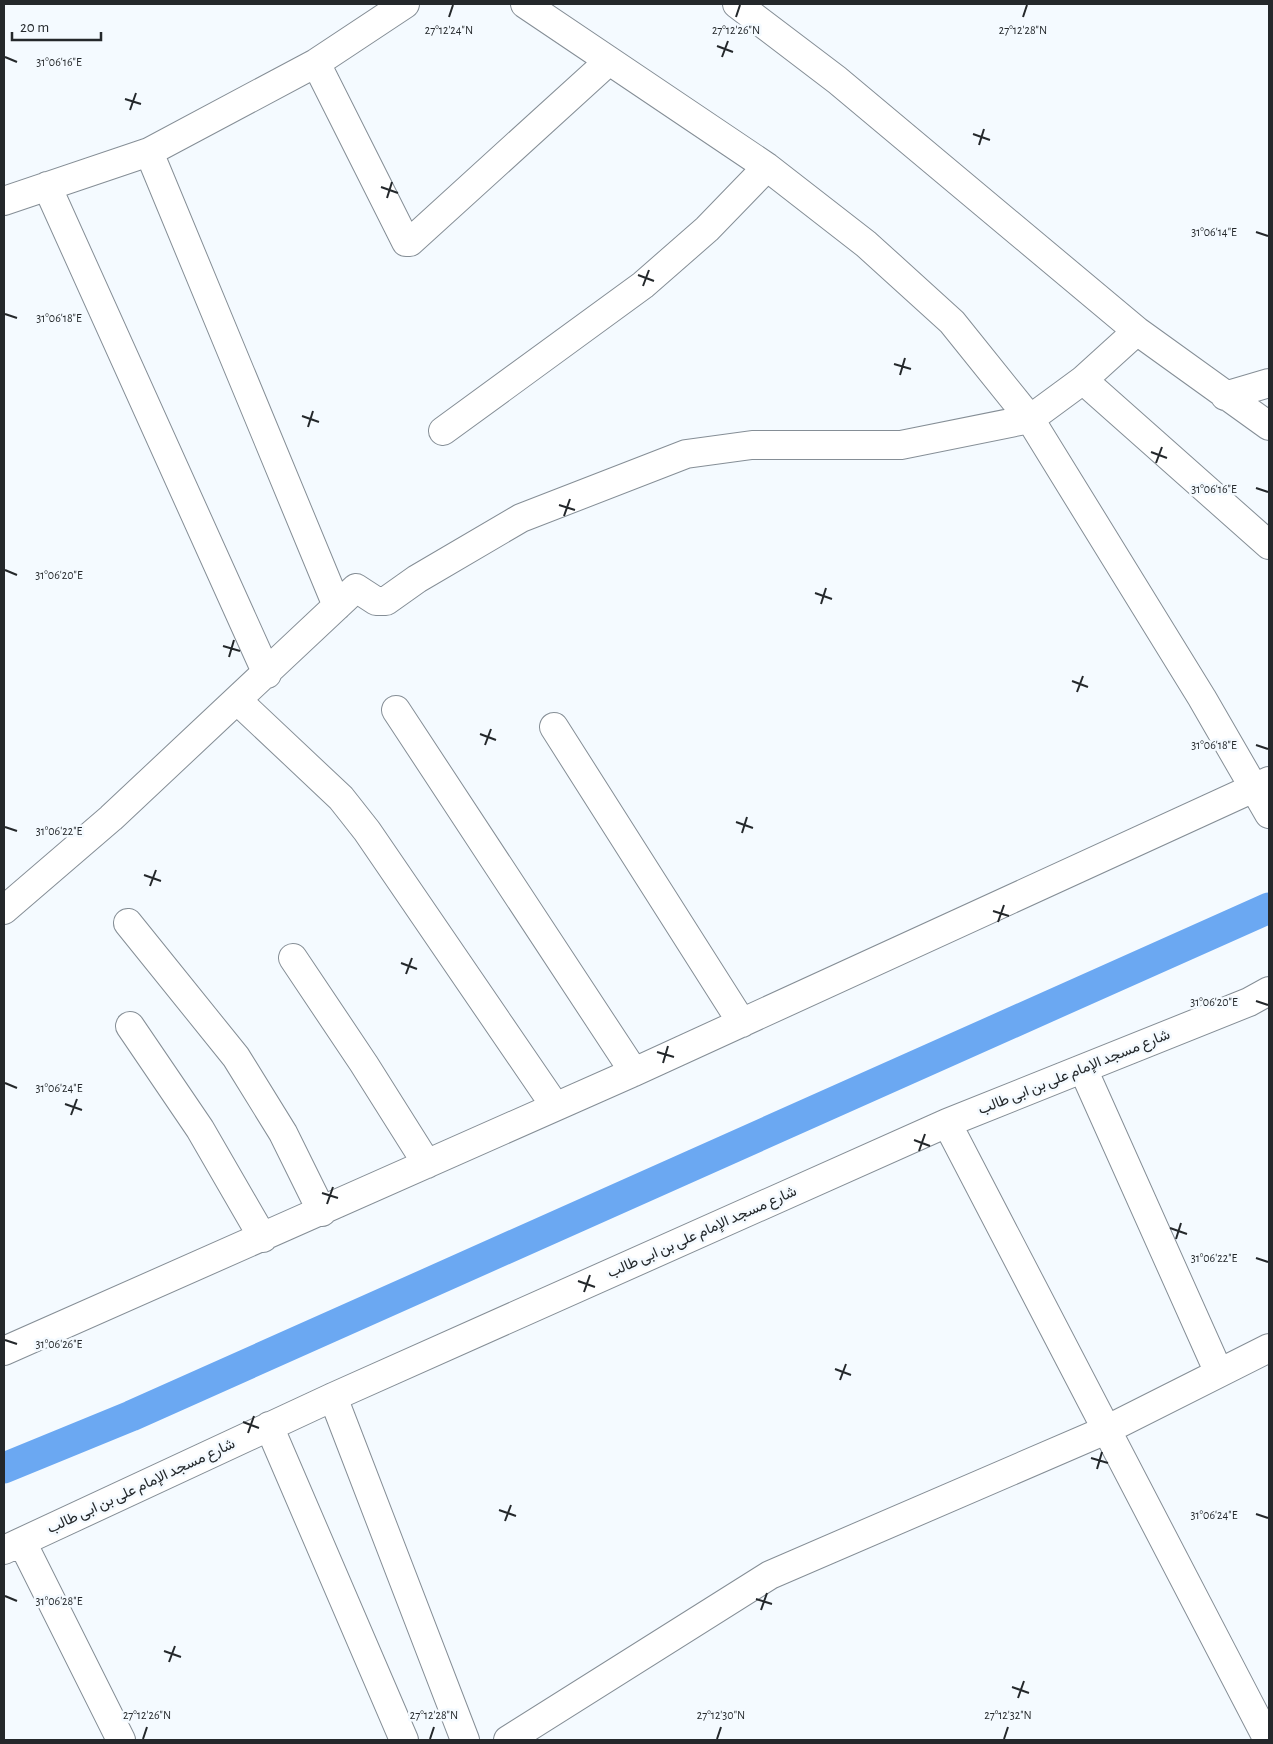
<svg xmlns="http://www.w3.org/2000/svg" width="1273" height="1744" font-family="'Alegreya Sans',Vazirmatn,sans-serif">
  <style>
    .lines { fill: none; stroke-linecap: round; stroke-linejoin: round }
    .canal { stroke: #6ba8f2; stroke-width: 31 }
    .minor-casing { stroke: #858e96; stroke-width: 30 }
    .minor { stroke: #fff; stroke-width: 28 }
    .ticks { fill: none; stroke: #24282b; stroke-width: 2 }
    .labels { text-anchor: middle; dominant-baseline: central; stroke-width: 5; stroke-linejoin: round; paint-order: stroke }
    .street-label { font-size: 15px; fill: #24282b; stroke: #f4faff }
    .ticks-label { font-size: 12px; text-anchor: middle; fill: #24282b; stroke: #f4faff; stroke-width: 5; stroke-linejoin: round; paint-order: stroke }
  </style>
  <rect width="100%" height="100%" fill="#f4faff"/>
  <g class="lines">
    <path class="canal" d="M4 1468 131 1416 1269 908"/>
    <defs>
      <path id="minor" d="M525 4 767 167 866 244 952 322 1030 419 1202 698 1269 814
        M737 4 837 80 1137 331 1269 426
        M316 63 406 242H410L609 61
        M149 152 337 606
        M47 186 267 674
        M4 201 149 152 316 63 405 4
        M1083 380 1269 545
        M1225 396 1269 383
        M443 431 643 285 707 229 767 167
        M237 700 341 798 367 831 555 1106
        M396 710 634 1072
        M554 727 742 1023
        M4 910 111 818 356 588 376 601H386L417 579 521 518 686 454 752 445H901L1030 419 1083 380 1137 331
        M128 923 236 1057 283 1133 322 1212
        M293 958 364 1064 427 1164
        M130 1026 200 1129 263 1238
        M1083 1069 1219 1373
        M947 1123 1268 1740
        M4 1351 634 1072 1269 781
        M333 1397 465 1740
        M269 1426 404 1740
        M22 1542 121 1740
        M4 1550 333 1397 947 1123 1249 1002 1269 991
        M508 1740 770 1575 1106 1430 1269 1348"/>
    </defs>
    <use href="#minor" class="minor-casing"/>
    <use href="#minor" class="minor"/>
  </g>
  <path class="ticks" d="M449 17 453 5M736 17 740 5M1023 17 1027 5M717 46 733 52M5 57 17 62M722 57 728 41M125 99 141 104M130 110 136 93M973 134 990 140M979 145 984 129M381 187 398 193M387 198 392 182M1256 232 1268 236M638 275 654 281M643 286 649 270M5 314 17 318M894 364 911 369M900 375 905 358M302 416 319 422M308 427 313 411M1151 452 1167 458M1156 463 1162 447M1256 488 1268 492M559 505 575 510M564 516 570 499M5 570 17 575M815 593 832 599M821 604 826 588M223 646 240 651M229 657 234 640M1072 681 1088 687M1077 692 1083 676M480 734 496 740M485 745 491 729M1256 745 1268 749M736 822 753 828M5 827 17 831M742 833 747 817M144 875 161 881M150 886 156 870M993 911 1009 916M998 922 1004 905M401 963 417 969M406 974 412 958M1256 1001 1268 1005M657 1052 674 1057M663 1063 668 1046M5 1083 17 1088M65 1104 82 1110M71 1115 77 1099M914 1140 930 1146M919 1151 925 1134M322 1193 338 1198M327 1204 333 1187M1170 1228 1187 1234M1176 1239 1181 1223M1256 1258 1268 1262M578 1281 595 1287M584 1292 590 1275M5 1340 17 1344M835 1369 851 1375M840 1380 846 1364M243 1422 259 1428M248 1433 254 1416M1091 1458 1108 1463M1097 1469 1102 1452M499 1510 516 1516M1256 1514 1268 1518M505 1521 511 1505M5 1596 17 1601M756 1599 772 1604M761 1610 767 1593M164 1651 181 1657M169 1662 175 1646M1012 1687 1029 1693M1018 1698 1024 1681M143 1739 147 1727M430 1739 434 1727M717 1739 721 1727M1004 1739 1008 1727"/>
  <g class="labels">
    <g class="street-label">
      <text transform="translate(1074 1072) rotate(-22)">شارع مسجد الإمام على بن ابى طالب</text>
      <text transform="translate(702 1232) rotate(-24)">شارع مسجد الإمام على بن ابى طالب</text>
      <text transform="translate(141 1486) rotate(-25)">شارع مسجد الإمام على بن ابى طالب</text>
    </g>
  </g>
  <g class="ticks-label">
    <text x="736" y="34">27°12'26"N</text>
    <text x="1023" y="34">27°12'28"N</text>
    <text x="449" y="34">27°12'24"N</text>
    <text x="59" y="66">31°06'16"E</text>
    <text x="1214" y="236">31°06'14"E</text>
    <text x="59" y="322">31°06'18"E</text>
    <text x="1214" y="493">31°06'16"E</text>
    <text x="59" y="579">31°06'20"E</text>
    <text x="1214" y="749">31°06'18"E</text>
    <text x="59" y="835">31°06'22"E</text>
    <text x="1214" y="1006">31°06'20"E</text>
    <text x="59" y="1092">31°06'24"E</text>
    <text x="1214" y="1262">31°06'22"E</text>
    <text x="59" y="1348">31°06'26"E</text>
    <text x="1214" y="1519">31°06'24"E</text>
    <text x="59" y="1605">31°06'28"E</text>
    <text x="147" y="1719">27°12'26"N</text>
    <text x="434" y="1719">27°12'28"N</text>
    <text x="721" y="1719">27°12'30"N</text>
    <text x="1008" y="1719">27°12'32"N</text>
  </g>
  <rect width="1273" height="1744" fill="none" stroke="#24282b" stroke-width="10"/>
  <path d="M12 32v8h89v-8" fill="none" stroke="#24282b" stroke-width="2.5"/>
  <text x="20" y="32" font-size="15" fill="#24282b" stroke="#f4faff" stroke-width="4" paint-order="stroke">20 m</text>
</svg>
